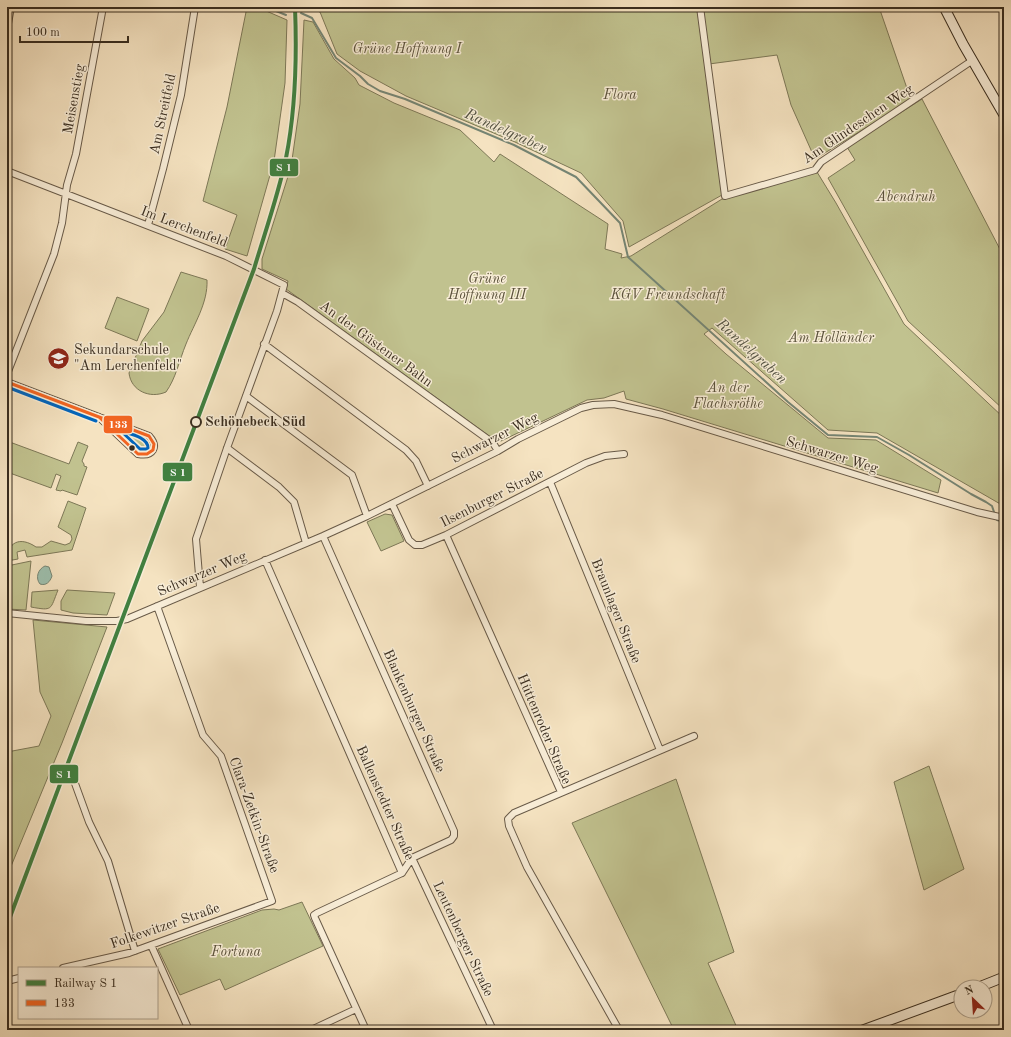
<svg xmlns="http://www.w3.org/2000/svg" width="1011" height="1037" font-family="'Old Standard TT',serif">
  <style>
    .green { fill: #c1c28f; stroke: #7d7857 }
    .water { fill: #9dbfad; stroke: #758574 }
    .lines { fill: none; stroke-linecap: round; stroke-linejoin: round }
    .stream { stroke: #758574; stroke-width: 2 }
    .street-casing { stroke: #685a48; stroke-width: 8 }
    .secondary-casing { stroke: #392d1f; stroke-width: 11 }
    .street { stroke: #f8edd7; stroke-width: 6 }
    .secondary { stroke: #f8edd7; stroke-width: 9 }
    .bus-1-casing { stroke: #f8edd7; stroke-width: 6 }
    .bus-2-casing { stroke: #f8edd7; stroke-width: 6 }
    .bus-1 { stroke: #f26522; stroke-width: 3 }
    .bus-2 { stroke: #0065bd; stroke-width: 3 }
    .rail-1-casing { stroke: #f8edd7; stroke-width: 7 }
    .rail-1 { stroke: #408040; stroke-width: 4 }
    .stop-dot { fill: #f8edd7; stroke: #392d1f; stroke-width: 2 }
    .bus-dot { fill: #392d1f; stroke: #f8edd7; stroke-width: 1.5 }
    .labels { text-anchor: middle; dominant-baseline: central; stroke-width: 3; stroke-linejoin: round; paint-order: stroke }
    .park-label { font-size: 14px; font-style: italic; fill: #5b523b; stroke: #f8edd7 }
    .street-label { font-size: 14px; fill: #392d1f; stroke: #f8edd7 }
    .poi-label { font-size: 14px; fill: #392d1f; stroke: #f8edd7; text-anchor: start }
    .stop-label { font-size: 14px; font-weight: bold; fill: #392d1f; stroke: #f8edd7; text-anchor: start }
    .water-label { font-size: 15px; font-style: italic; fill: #525242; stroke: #f8edd7 }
    .line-badge { stroke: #f8edd7; stroke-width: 1.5 }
    .badge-label { font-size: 11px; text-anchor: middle; font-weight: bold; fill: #fff }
  </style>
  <rect width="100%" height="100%" fill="#f5e3c1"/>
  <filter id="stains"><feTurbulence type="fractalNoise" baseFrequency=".005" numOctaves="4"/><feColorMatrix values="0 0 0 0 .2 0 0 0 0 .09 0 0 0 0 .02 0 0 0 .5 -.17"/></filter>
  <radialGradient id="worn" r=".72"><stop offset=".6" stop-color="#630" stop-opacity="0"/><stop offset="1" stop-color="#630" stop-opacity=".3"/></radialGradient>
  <path class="green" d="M247 7H257L287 20 285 83 274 161 247 256 225 249 237 215 203 201 227 107Z
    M305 7H697L722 195 629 247 623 221 581 173 515 142 406 96 360 71 337 54 320 12Z
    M702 7H879L911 100 815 159 791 105 777 55 709 64Z
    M304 20 313 22 334 59 355 78 359 85 394 103 460 130 494 162 500 154 608 224 605 249 622 254 621 258 631 256 722 199 817 172 836 203 904 324 1004 418V502L1002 505 877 433 828 430 712 328 704 334 726 354 828 438 876 440 941 480 938 493 663 409 626 399 624 391 604 398 587 400 501 441 492 438 286 289 288 281 262 269V259L291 167 300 104Z
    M922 99 1004 257V410L908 321 828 178 855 160 847 147Z
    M181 272 207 280C208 303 194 324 186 344 179 361 176 378 166 392 150 399 131 391 129 373L142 341 164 312Z
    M117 297 149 309 137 341 105 328Z
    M133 435 147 442 149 444 148 447 143 451C137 449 134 444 130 439L131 436Z
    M7 441 69 464 78 442 88 446 82 461 84 464V466L87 467 77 495 62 490 61 491 56 490 61 476 56 474 51 488 7 472Z
    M68 501 86 508 72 550 27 557 25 550 17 552 18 559 7 561C7 542 20 536 36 547H42L51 541 65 545 70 543 72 539 71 535 58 527Z
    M385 514 392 515 404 541 381 551 367 522Z
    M31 561 26 610 7 609V566Z
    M58 590C50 610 53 611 31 607L32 592Z
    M67 590 115 593 107 615 73 613 61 610V601Z
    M33 620 107 627 62 743 7 876V752L39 746 51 716 40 692Z
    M929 766 964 869 924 890 894 782Z
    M676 779 734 952 708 963 738 1030H674L572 823Z
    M302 902 323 946 225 990 220 979 180 995 158 949 262 910 274 909 279 910Z"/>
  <path class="water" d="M45 566 49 567 52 576C50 582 46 586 40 584 35 578 38 569 45 566Z"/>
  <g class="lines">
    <path class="stream" d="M266 7 286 15
      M301 13 312 18 336 58 360 76 368 84 380 91 405 99 514 145 576 177 620 223 628 257 788 402 828 435 877 437 909 455 971 494 986 502 992 506 995 515
      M997 519V520L1004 522"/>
    <defs>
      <path id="street" d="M700 7 725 196 815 170 821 162 973 60
        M7 29 11 7
        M7 171 226 256 284 285 277 311 227 448 196 539 200 587
        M148 225 163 169 181 95 195 7
        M282 293 298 302 493 443 498 451
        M264 344 406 450 416 461 428 486
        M7 374 54 254 62 223 67 185 76 154 103 7
        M7 382 149 436C159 447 153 457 138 454L99 417
        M246 396 352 475 367 516
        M227 448 279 487 294 502 306 543
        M550 482 660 750
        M392 504 409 540 415 545H422L446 535 586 463 605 456 624 454
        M446 535 561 792
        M323 536 454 831V836L451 840 412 858 402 873
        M265 560 402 873 317 913 314 915 315 918 366 1030
        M7 613 86 621H117L127 619 323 536 367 516 498 451 518 439 581 408 593 405 614 404 662 415 977 512 1004 518
        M73 778 89 822 108 861 135 951
        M412 858 493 1030
        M151 945 189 1030
        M63 968 129 953 272 901 221 756 203 735 157 606
        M7 981 19 978
        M311 1030 356 1009
        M619 1030 527 867 509 826 508 819 514 813 694 736"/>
      <path id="secondary" d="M944 7 963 44 1004 115
        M979 987 1004 977
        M863 1030 961 994"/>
    </defs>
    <use href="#street" class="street-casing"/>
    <use href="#secondary" class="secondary-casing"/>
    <use href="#street" class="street"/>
    <use href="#secondary" class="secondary"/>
    <defs>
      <path id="bus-1" d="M7 382 149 436 154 444 153 450 147 454H138L99 417"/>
      <path id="bus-2" d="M7 387 96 421
        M121 431C130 434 148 437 148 448L146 449H140Z"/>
    </defs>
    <use href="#bus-1" class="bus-1-casing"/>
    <use href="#bus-2" class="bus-2-casing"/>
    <use href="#bus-1" class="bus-1"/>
    <use href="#bus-2" class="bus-2"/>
    <defs>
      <path id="rail-1" d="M7 925 254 269C265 232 278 196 286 158 296 108 297 58 295 7"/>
    </defs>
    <use href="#rail-1" class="rail-1-casing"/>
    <use href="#rail-1" class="rail-1"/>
  </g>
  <defs>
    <symbol id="school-disc" viewBox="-11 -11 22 22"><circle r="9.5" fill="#8f2418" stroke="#f8edd7"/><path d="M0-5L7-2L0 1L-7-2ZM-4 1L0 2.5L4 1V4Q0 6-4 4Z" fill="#fff"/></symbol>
  </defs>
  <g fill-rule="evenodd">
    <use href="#school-disc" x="46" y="346" width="25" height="25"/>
  </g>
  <circle class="stop-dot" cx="196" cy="422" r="5"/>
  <circle class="bus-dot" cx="132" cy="448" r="3.5"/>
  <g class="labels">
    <g class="park-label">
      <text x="407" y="49">Grüne Hoffnung I</text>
      <text x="620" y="95">Flora</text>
      <text x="906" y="197">Abendruh</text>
      <text x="487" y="279">Grüne<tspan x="487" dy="16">Hoffnung III</tspan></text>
      <text x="668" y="295">KGV Freundschaft</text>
      <text x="831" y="338">Am Holländer</text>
      <text x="728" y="388">An der<tspan x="728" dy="16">Flachsröthe</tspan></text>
      <text x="236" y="952">Fortuna</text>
    </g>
    <g class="street-label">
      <text transform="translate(74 99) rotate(-80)">Meisenstieg</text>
      <text transform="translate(163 114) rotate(-78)">Am Streitfeld</text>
      <text transform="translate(858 124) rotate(-34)">Am Glindeschen Weg</text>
      <text transform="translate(184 227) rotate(21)">Im Lerchenfeld</text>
      <text transform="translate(376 344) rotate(36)">An der Güstener Bahn</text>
      <text transform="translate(495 438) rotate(-27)">Schwarzer Weg</text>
      <text transform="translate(832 455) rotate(17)">Schwarzer Weg</text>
      <text transform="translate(492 498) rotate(-27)">Ilsenburger Straße</text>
      <text transform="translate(202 574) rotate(-23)">Schwarzer Weg</text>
      <text transform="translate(616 611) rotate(68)">Braunlager Straße</text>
      <text transform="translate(414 711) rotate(66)">Blankenburger Straße</text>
      <text transform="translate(544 729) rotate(67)">Hüttenroder Straße</text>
      <text transform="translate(385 803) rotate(66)">Ballenstedter Straße</text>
      <text transform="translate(254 815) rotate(70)">Clara-Zetkin-Straße</text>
      <text transform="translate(165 926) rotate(-19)">Folkewitzer Straße</text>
      <text transform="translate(463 939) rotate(65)">Leutenberger Straße</text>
    </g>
    <g class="poi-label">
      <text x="74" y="350">Sekundarschule<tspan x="74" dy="16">"Am Lerchenfeld"</tspan></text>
    </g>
    <g class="stop-label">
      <text x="205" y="422">Schönebeck Süd</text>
    </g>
    <g class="water-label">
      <text transform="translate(506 132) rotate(24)">Randelgraben</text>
      <text transform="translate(751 352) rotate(42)">Randelgraben</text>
    </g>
  </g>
  <g class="line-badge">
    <rect x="269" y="158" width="30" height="19" rx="4" fill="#408040"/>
    <rect x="103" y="415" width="30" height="19" rx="4" fill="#f26522"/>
    <rect x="162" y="462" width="31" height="20" rx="4" fill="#408040"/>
    <rect x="49" y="764" width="30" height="20" rx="4" fill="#408040"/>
  </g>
  <g class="badge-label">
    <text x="284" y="171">S 1</text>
    <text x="118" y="428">133</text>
    <text x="178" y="476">S 1</text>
    <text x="64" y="778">S 1</text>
  </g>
  <rect width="1011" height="1037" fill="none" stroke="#f5e3c1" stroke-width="24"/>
  <rect x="8" y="8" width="995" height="1021" fill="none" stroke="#392d1f" stroke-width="2"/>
  <rect x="12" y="12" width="987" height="1013" fill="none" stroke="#392d1f"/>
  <rect x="18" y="967" width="140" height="52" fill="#f8edd7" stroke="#aca08d"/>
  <rect x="26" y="980" width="20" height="6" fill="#408040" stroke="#aca08d"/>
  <text x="54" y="987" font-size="12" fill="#392d1f">Railway S 1</text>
  <rect x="26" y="1000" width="20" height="6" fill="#f26522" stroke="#aca08d"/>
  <text x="54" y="1007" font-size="12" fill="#392d1f">133</text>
  <g transform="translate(973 999) rotate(335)"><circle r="19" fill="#f8edd7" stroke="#aca08d"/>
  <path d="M0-3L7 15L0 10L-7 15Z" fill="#8f2418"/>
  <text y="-6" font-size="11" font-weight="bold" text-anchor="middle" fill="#392d1f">N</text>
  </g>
  <path d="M20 36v6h108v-6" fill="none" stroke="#392d1f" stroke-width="2"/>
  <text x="26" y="36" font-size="12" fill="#392d1f" stroke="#f8edd7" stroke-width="3" paint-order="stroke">100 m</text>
  <rect width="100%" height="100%" filter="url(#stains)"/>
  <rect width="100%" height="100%" fill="url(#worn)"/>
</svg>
